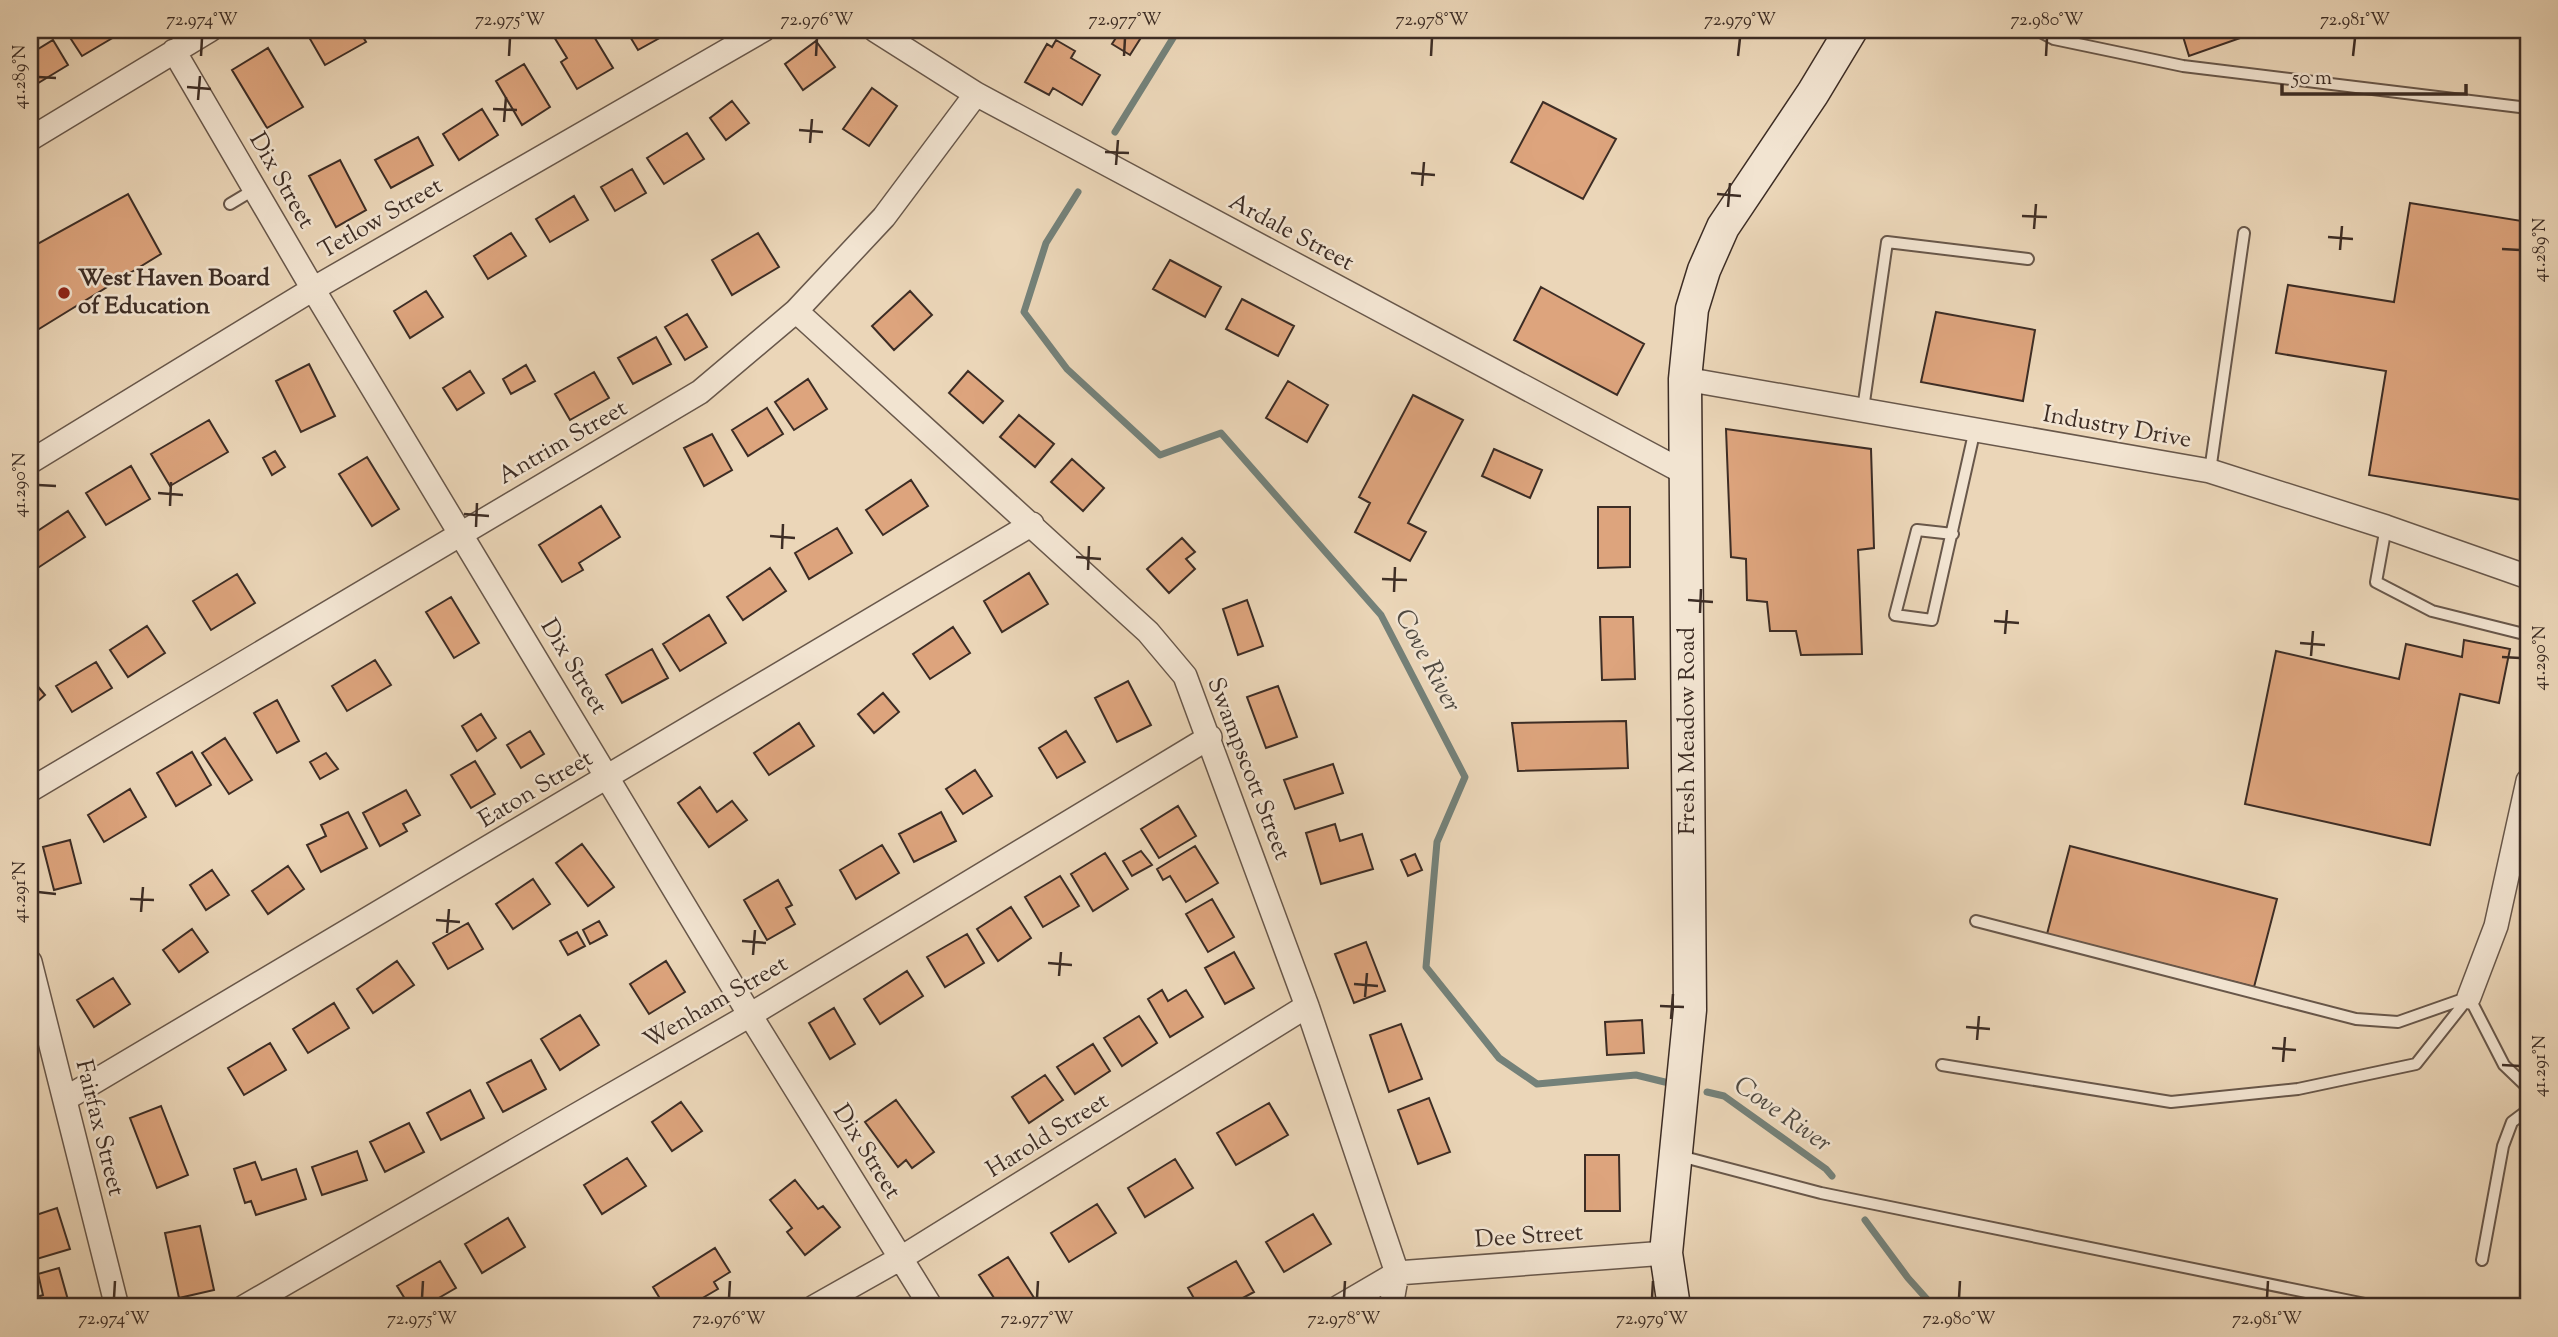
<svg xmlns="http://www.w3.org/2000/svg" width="2558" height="1337" font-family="'Sorts Mill Goudy',serif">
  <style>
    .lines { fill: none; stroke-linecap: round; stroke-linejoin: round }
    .stream { stroke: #748179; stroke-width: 7 }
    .building { fill: #dda47d; stroke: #3d2d25; stroke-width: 2 }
    .lane-casing { stroke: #68574a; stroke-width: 14 }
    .street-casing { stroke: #68574a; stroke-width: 26 }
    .secondary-casing { stroke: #3d2d25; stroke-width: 35 }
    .lane { stroke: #f2e4d1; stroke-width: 10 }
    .street { stroke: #f2e4d1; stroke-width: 23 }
    .secondary { stroke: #f2e4d1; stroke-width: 32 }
    .ticks { fill: none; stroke: #3d2d25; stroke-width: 2.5 }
    .poi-dot { fill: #8f2418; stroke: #f2e4d1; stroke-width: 2.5 }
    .labels { text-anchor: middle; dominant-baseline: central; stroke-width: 5; stroke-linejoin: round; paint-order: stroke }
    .street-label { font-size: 24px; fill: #3d2d25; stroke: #f2e4d1 }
    .poi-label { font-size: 24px; font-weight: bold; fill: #3d2d25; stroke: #f2e4d1; text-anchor: start }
    .water-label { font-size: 26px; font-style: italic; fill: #4f4941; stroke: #f2e4d1 }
    .neatline { fill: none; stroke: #3d2d25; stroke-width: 2.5 }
    .ticks-label { font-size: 18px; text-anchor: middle; fill: #3d2d25 }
  </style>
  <rect width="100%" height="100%" fill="#ebd6b8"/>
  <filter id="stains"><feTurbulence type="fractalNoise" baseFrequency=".00286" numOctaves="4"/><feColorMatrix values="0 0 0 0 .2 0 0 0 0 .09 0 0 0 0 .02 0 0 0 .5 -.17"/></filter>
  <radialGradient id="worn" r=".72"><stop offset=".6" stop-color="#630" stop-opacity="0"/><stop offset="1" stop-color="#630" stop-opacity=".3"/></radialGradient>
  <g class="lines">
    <path class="stream" d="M1115 132 1178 30
      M1078 192 1046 243 1024 312 1067 369 1160 455 1221 433 1381 615 1465 777 1437 842 1426 967 1499 1058 1537 1084 1636 1075 1673 1084
      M1707 1092 1724 1096 1826 1169 1832 1176
      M1865 1220 1908 1278 1934 1307"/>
  </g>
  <path class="building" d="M65 30H119L121 33 82 56Z
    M310 30H359L366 42 325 65 306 32Z
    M554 30H590L613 68 577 89 561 62 567 58 551 32Z
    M626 30H674L638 50Z
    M1121 30H1133L1142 36 1130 55 1112 44Z
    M2181 30H2263L2189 56Z
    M53 40 68 65 30 88V54Z
    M1056 40 1075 51 1071 58 1100 75 1082 105 1053 88 1049 95 1025 82 1047 44 1052 47Z
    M816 41 835 67 803 90 785 64Z
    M268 48 303 107 267 128 232 70Z
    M524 64 550 107 522 125 496 81Z
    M872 88 897 106 869 146 843 129Z
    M732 101 749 123 726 140 710 118Z
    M1543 102 1616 139 1583 199 1511 162Z
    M482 109 498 135 459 160 443 134Z
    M687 133 704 159 664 184 647 158Z
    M418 137 433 165 391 188 375 160Z
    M340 160 366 210 336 227 309 176Z
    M632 169 646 193 615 211 601 187Z
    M128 194 161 254 34 332 30 331V248Z
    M574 196 588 220 550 242 536 219Z
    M2410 203 2528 222V501L2369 475 2386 371 2276 353 2288 285 2394 302Z
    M511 233 526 256 488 279 474 256Z
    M758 233 779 267 732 295 712 260Z
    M1170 260 1221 287 1205 317 1153 289Z
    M1541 287 1644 344 1617 395 1514 340Z
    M426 291 443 317 410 338 394 311Z
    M910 291 932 315 894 350 872 326Z
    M1242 299 1294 326 1278 356 1226 329Z
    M1936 312 2035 330 2023 401 1921 382Z
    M687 314 707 347 685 360 665 327Z
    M656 337 671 364 633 384 618 358Z
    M309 364 335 416 301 432 276 381Z
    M526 365 535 381 511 394 503 379Z
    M470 371 484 393 457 410 443 388Z
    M968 371 1003 401 983 423 949 393Z
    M594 372 609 398 570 420 555 394Z
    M808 379 827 409 794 430 775 402Z
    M1288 381 1328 405 1307 442 1266 418Z
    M1413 395 1463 420 1408 523 1426 532 1410 561 1355 532 1370 503 1359 497Z
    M767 408 783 434 748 456 732 430Z
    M1019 415 1054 444 1035 467 1000 437Z
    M209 420 228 452 170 486 151 454Z
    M1726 429 1871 449 1874 548 1858 550 1862 654 1801 655 1796 631H1770L1767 602 1747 600 1746 559 1731 557Z
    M712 434 732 470 704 486 684 448Z
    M1494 449 1542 470 1530 498 1482 476Z
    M275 451 285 467 272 475 263 458Z
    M367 457 399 509 372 526 339 474Z
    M1072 459 1104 488 1083 511 1051 482Z
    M131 466 150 499 106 525 86 493Z
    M911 480 928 506 883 535 866 510Z
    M601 506 620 537 579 563 583 570 562 582 539 545Z
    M1598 507H1630V567L1598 568Z
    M68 511 85 537 30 573V536Z
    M837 528 852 553 809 579 795 553Z
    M1182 538 1195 552 1186 559 1195 569 1169 593 1147 569Z
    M770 568 786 591 743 620 727 597Z
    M1029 573 1048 604 1002 632 984 601Z
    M237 574 255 603 211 630 193 601Z
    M451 597 479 643 454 658 426 612Z
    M1247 600 1263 646 1238 655 1223 609Z
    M709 615 726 643 680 671 663 644Z
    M1600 617H1633L1635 679 1602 680Z
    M147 626 165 653 128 677 110 650Z
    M953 627 970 653 930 679 913 654Z
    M2464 640 2510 649 2499 703 2460 694 2430 845 2245 804 2276 651 2399 679 2406 644 2462 657Z
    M652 649 668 678 622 703 606 675Z
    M375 660 391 685 347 711 332 686Z
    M96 662 112 688 72 712 56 686Z
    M30 677 45 695 30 708Z
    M1128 681 1151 725 1117 742 1095 698Z
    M1278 686 1297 737 1266 748 1247 697Z
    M883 693 899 712 874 733 858 714Z
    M277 700 299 741 277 753 254 713Z
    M481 714 496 738 477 751 462 726Z
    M1626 721 1628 768 1518 771 1512 723Z
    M799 723 814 746 769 775 754 753Z
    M530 731 544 754 521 768 507 745Z
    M1066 731 1085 762 1057 778 1039 748Z
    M225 738 252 780 229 794 202 753Z
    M192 752 211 785 176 806 157 773Z
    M326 753 338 769 320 779 310 762Z
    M475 761 495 794 471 808 451 775Z
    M1333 764 1343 793 1295 809 1284 780Z
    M975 770 992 796 963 814 946 789Z
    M700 787 717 812 732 801 747 820 709 847 678 803Z
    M130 789 146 817 104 842 88 815Z
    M406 790 420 815 403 824 407 831 380 846 363 813Z
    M1178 806 1196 836 1159 858 1141 829Z
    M348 812 367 848 321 872 307 845 326 836 321 825Z
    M941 812 956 841 914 862 899 834Z
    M1335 824 1340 841 1362 834 1373 869 1321 884 1306 833Z
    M70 840 81 883 54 890 43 847Z
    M582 844 614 887 588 906 556 863Z
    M882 845 899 873 856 899 840 870Z
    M1195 846 1218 883 1186 902 1170 876 1163 880 1157 869Z
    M2070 846 2277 899 2254 987 2047 934Z
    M1141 851 1152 865 1132 876 1123 861Z
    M1105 853 1128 889 1093 911 1071 874Z
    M1415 854 1422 870 1408 876 1401 860Z
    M288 866 304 889 268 914 252 891Z
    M212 870 229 895 206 910 190 885Z
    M1060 876 1079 906 1043 927 1025 897Z
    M533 879 550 904 513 929 496 904Z
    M778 880 792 905 786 908 795 924 767 940 744 900Z
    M1212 899 1234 937 1208 952 1186 914Z
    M1011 907 1031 938 998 961 977 929Z
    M599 921 607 935 590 944 583 930Z
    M468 923 483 949 448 969 433 943Z
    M192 929 208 952 179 972 163 950Z
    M577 932 585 946 568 955 560 941Z
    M967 934 984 963 945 987 927 957Z
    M1366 942 1385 991 1354 1003 1335 954Z
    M1234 952 1254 988 1225 1004 1205 968Z
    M397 961 414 985 373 1013 357 989Z
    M666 961 685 992 649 1014 630 984Z
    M907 971 923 996 880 1024 864 999Z
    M113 978 130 1004 94 1027 77 1000Z
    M1162 990 1168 1001 1186 990 1203 1017 1170 1037 1148 999Z
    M334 1003 349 1028 308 1053 293 1029Z
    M834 1008 855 1044 830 1059 809 1023Z
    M580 1015 599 1045 560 1070 541 1039Z
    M1139 1016 1157 1043 1122 1066 1104 1038Z
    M1642 1020 1644 1053 1607 1055 1605 1022Z
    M1401 1024 1422 1079 1389 1092 1370 1035Z
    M270 1043 286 1070 244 1095 228 1068Z
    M1093 1044 1110 1071 1075 1094 1057 1067Z
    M531 1060 546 1089 503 1112 487 1083Z
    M1045 1075 1063 1100 1029 1123 1012 1097Z
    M470 1090 484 1118 441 1140 427 1113Z
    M1429 1098 1450 1152 1418 1164 1398 1110Z
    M896 1100 934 1152 912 1168 906 1160 898 1167 865 1122Z
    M681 1102 702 1131 672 1151 652 1122Z
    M1269 1103 1288 1135 1236 1165 1217 1133Z
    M161 1106 188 1175 157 1188 130 1118Z
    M409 1123 424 1152 385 1172 370 1142Z
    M357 1151 367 1180 322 1195 312 1167Z
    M1585 1155H1619L1620 1211H1585Z
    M627 1158 646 1186 602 1214 584 1185Z
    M1175 1159 1193 1188 1145 1217 1128 1188Z
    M255 1162 262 1180 296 1169 306 1199 256 1215 251 1201 245 1203 234 1169Z
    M795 1180 818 1209 823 1206 840 1227 805 1255 787 1232 792 1228 770 1200Z
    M1097 1204 1116 1233 1069 1262 1051 1233Z
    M57 1208 70 1249 30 1261V1217Z
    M1313 1214 1331 1244 1284 1272 1266 1242Z
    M508 1218 525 1247 482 1273 465 1244Z
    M200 1226 214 1290 179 1298 165 1233Z
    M715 1248 730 1272 714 1282 718 1289 687 1307H665L653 1287Z
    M1008 1257 1038 1304 1032 1307H1000L979 1275Z
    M2528 1258V1291L2522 1289Z
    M440 1261 456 1288 423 1307H410L397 1286Z
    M1236 1261 1254 1292 1226 1307H1199L1188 1288Z
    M59 1268 70 1307H43L40 1296 43 1295 38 1274Z
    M377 1300 380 1307H364Z"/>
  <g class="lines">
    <defs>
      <path id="lane" d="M2037 30 2054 39 2183 66 2528 108
        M230 204 255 189
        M1863 409 1887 242 2028 259
        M2210 471 2244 233
        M2386 527 2376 582 2432 611 2528 635
        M1953 534 1917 530 1895 615 1932 620 1975 429
        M1976 921 2356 1019 2398 1022 2469 997
        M2469 997 2504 1065 2528 1088
        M1942 1065 2171 1102 2298 1089 2416 1064 2469 997
        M1680 1156 1821 1193 2380 1307
        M2482 1260 2503 1146 2512 1122 2528 1110"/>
      <path id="street" d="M875 30 976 94 1687 474
        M174 51 313 289 750 1015 931 1307
        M30 139 210 30
        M796 311 1148 632 1185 676 1307 1006 1397 1273 1391 1307
        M1685 379 2210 471 2386 527 2528 577
        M30 462 313 289 763 30
        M30 790 700 392 796 311 884 217 976 94
        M30 962 117 1307
        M2469 997 2496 926 2528 781
        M65 1099 1032 524
        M244 1307 750 1015 1210 737
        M814 1307 901 1258 1307 1006
        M1339 1307 1397 1273 1666 1253"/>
      <path id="secondary" d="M1674 1307 1666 1253 1690 1010 1685 379 1692 309 1704 270 1723 227 1813 93 1851 30"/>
    </defs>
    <use href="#lane" class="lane-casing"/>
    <use href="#street" class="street-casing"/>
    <use href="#secondary" class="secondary-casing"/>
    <use href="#lane" class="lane"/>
    <use href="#street" class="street"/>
    <use href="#secondary" class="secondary"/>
  </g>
  <path class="ticks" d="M201 56 202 38M509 56 510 38M816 56 817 38M1124 56 1125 38M1431 56 1432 38M1738 56 1740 38M2046 56 2047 38M2353 56 2355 38M38 77 56 78M187 87 211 89M198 100 200 76M493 109 517 110M504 122 506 97M799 130 823 132M810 143 812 119M1105 152 1129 153M1116 165 1118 140M1411 173 1435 175M1422 186 1424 162M1717 194 1741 196M1728 207 1730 183M2022 216 2047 217M2034 229 2036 204M2328 237 2353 239M2502 249 2520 250M2340 250 2342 226M38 485 56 486M158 493 183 495M170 506 171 482M464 514 489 516M476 527 477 503M770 536 795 538M782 549 783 524M1076 557 1101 559M1088 570 1089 546M1382 579 1407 580M1394 592 1395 567M1688 600 1713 602M1700 613 1701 589M1994 621 2019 623M2005 634 2007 610M2300 643 2325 645M2311 656 2313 631M2502 657 2520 658M38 892 56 894M130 899 154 900M141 912 143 887M436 920 460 922M447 933 449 909M742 941 766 943M753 955 755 930M1048 963 1072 965M1059 976 1061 952M1354 984 1378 986M1365 997 1367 973M1660 1006 1684 1007M1671 1019 1673 994M1966 1027 1990 1029M1977 1040 1979 1016M2272 1048 2296 1050M2283 1062 2285 1037M2502 1065 2520 1066M114 1298 115 1281M422 1298 423 1281M729 1298 730 1281M1037 1298 1038 1281M1344 1298 1345 1281M1652 1298 1653 1281M1959 1298 1960 1281M2267 1298 2268 1281"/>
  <circle class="poi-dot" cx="64" cy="293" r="7"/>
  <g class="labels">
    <g class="street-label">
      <text transform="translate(281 181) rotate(60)">Dix Street</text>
      <text transform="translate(381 219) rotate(-30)">Tetlow Street</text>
      <text transform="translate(1291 233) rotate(28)">Ardale Street</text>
      <text transform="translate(2117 428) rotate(10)">Industry Drive</text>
      <text transform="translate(563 443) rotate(-30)">Antrim Street</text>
      <text transform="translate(573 667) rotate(59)">Dix Street</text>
      <text transform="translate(1688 731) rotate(-90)">Fresh Meadow Road</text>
      <text transform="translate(1248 769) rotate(69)">Swampscott Street</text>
      <text transform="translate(536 790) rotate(-31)">Eaton Street</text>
      <text transform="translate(716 1003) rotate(-30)">Wenham Street</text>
      <text transform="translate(99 1128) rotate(76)">Fairfax Street</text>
      <text transform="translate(1048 1136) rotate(-32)">Harold Street</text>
      <text transform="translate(866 1152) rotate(58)">Dix Street</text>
      <text transform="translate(1529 1237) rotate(-4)">Dee Street</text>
    </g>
    <g class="poi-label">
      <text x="78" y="279">West Haven Board<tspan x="78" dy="28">of Education</tspan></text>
    </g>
    <g class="water-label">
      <text transform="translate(1427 661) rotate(62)">Cove River</text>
      <text transform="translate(1782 1115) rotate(35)">Cove River</text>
    </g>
  </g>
  <rect width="2558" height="1337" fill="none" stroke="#ebd6b8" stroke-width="77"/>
  <path d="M2282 84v10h184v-10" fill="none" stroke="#3d2d25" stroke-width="3.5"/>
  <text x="2292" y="84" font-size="21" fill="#3d2d25" stroke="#f2e4d1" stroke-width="5" paint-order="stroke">50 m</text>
  <rect x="38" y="38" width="2482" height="1260" class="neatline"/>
  <g class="ticks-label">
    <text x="202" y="25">72.974°W</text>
    <text x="510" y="25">72.975°W</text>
    <text x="817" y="25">72.976°W</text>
    <text x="1125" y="25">72.977°W</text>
    <text x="1432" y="25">72.978°W</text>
    <text x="1740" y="25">72.979°W</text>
    <text x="2047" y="25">72.980°W</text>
    <text x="2355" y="25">72.981°W</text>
    <text transform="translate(19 77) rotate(-90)" y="6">41.289°N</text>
    <text transform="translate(2539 250) rotate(-90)" y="6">41.289°N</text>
    <text transform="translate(19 485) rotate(-90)" y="6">41.290°N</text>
    <text transform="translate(2539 658) rotate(-90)" y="6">41.290°N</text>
    <text transform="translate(19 892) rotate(-90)" y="6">41.291°N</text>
    <text transform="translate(2539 1066) rotate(-90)" y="6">41.291°N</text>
    <text x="114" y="1324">72.974°W</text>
    <text x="422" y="1324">72.975°W</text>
    <text x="729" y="1324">72.976°W</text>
    <text x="1037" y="1324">72.977°W</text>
    <text x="1344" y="1324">72.978°W</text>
    <text x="1652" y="1324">72.979°W</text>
    <text x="1959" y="1324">72.980°W</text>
    <text x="2267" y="1324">72.981°W</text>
  </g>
  <rect width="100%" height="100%" filter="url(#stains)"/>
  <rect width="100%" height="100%" fill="url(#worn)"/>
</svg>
